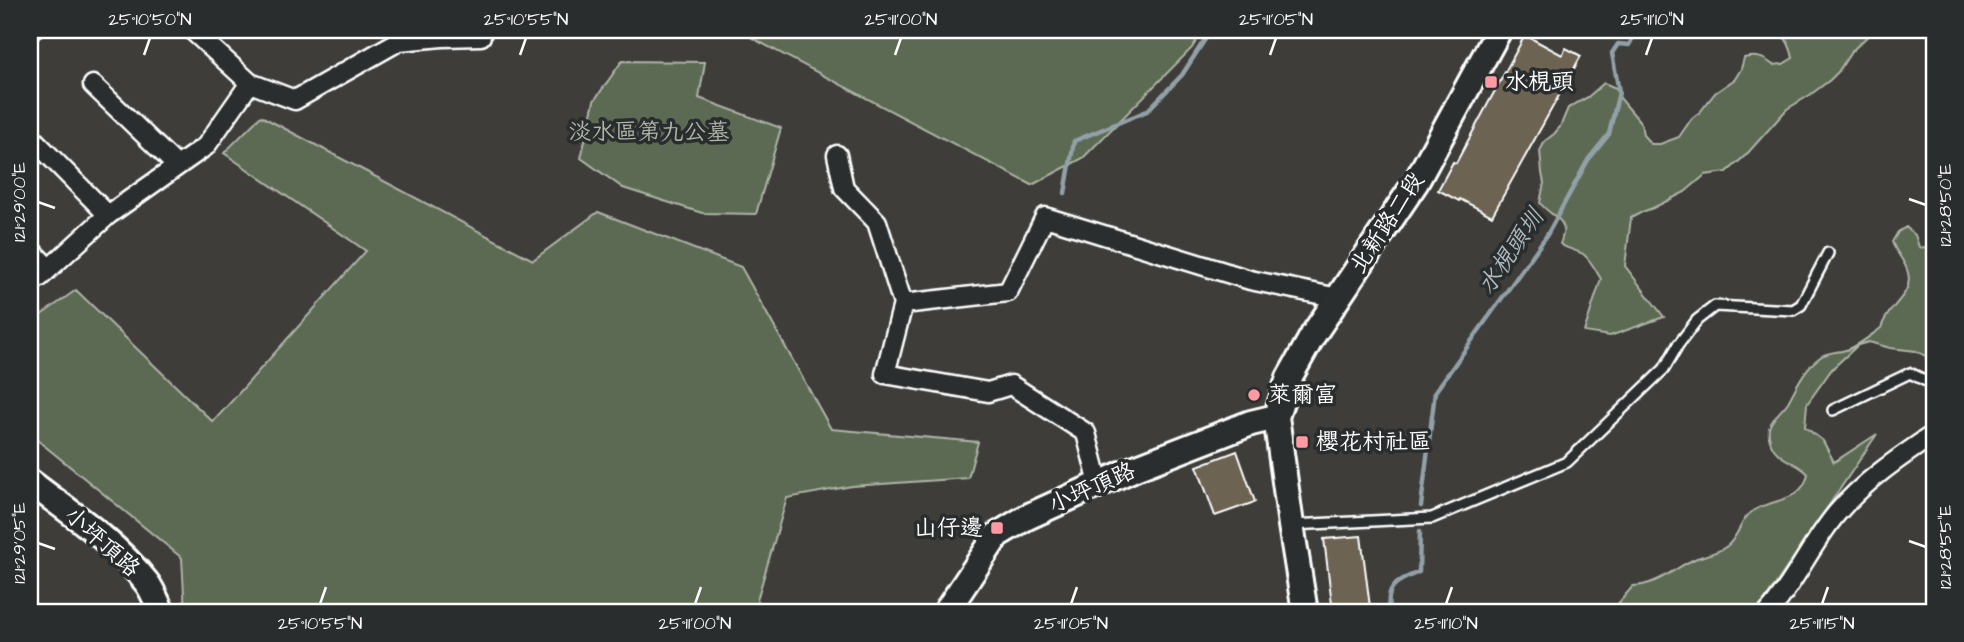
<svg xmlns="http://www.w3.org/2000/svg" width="1964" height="642" font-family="'Architects Daughter','LXGW WenKai TC',sans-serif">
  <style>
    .green { fill: #5c6a52; stroke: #aeb4a8; stroke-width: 2 }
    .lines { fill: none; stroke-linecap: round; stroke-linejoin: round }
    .stream { stroke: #92a1a8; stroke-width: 4.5 }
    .building { fill: #6c6353; stroke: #fff; stroke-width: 2 }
    .lane-casing { stroke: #fff; stroke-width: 14 }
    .street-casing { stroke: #fff; stroke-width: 23 }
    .secondary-casing { stroke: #fff; stroke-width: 30 }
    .lane { stroke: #2a2d2e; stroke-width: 9 }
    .street { stroke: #2a2d2e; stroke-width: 18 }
    .secondary { stroke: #2a2d2e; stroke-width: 24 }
    .ticks { fill: none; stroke: #fff; stroke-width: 2.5 }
    .poi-dot { fill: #ff9aa2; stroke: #2a2d2e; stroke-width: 2.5 }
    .labels { text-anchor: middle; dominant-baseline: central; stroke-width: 7; stroke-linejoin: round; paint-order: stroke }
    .poi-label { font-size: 23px; fill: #fff; stroke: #2a2d2e; text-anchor: start }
    .park-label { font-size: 23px; fill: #aeb4a8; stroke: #2a2d2e }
    .street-label { font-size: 23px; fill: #fff; stroke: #2a2d2e }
    .water-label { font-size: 24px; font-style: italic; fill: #aeb9be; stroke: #2a2d2e }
    .neatline { fill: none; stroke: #fff; stroke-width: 2.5 }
    .ticks-label { font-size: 18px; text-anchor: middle; fill: #fff }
  </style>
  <rect width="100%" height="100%" fill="#3e3d39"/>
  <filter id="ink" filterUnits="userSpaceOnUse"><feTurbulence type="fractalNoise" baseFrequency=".0143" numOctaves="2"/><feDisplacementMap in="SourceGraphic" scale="14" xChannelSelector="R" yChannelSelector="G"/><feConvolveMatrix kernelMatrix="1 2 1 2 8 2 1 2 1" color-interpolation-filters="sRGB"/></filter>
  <g filter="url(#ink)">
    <path class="green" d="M747 30H1203L1192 48 1083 158 1032 185 752 38Z
      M1756 30H1874L1851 52 1838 72 1830 80 1810 95 1787 109 1746 155 1727 172 1705 175 1685 192 1653 208 1642 212 1631 218 1625 266 1664 317 1610 336 1584 332 1601 279C1596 271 1591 260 1583 254 1576 250 1567 249 1560 244 1571 216 1553 220 1540 203L1544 183 1542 173 1540 151 1545 141 1554 134 1560 127 1568 108 1588 97 1604 83 1616 88 1620 98 1641 123 1643 135 1651 144H1660L1679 137 1692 118 1700 112 1715 93 1735 79 1741 69 1744 58C1756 55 1763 57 1773 65L1783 64 1793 58C1788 34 1780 31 1756 30Z
      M622 61 705 62 699 98 781 128 756 214 702 213 623 188 581 158 594 101Z
      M261 116 533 260 598 212 741 267 831 429 978 442 968 478 852 486 787 498 757 600 763 612H185L182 558 30 434V323L76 290 213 422 366 251 224 153Z
      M1906 227 1915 235 1919 247 1934 250V376L1928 367 1926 356 1916 351 1890 348 1869 342 1858 345 1832 369 1807 404 1805 427 1823 441 1834 462 1877 434 1763 603 1753 612H1611L1633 586C1657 586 1675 567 1697 558 1708 554 1718 553 1727 546 1739 537 1740 519 1753 511 1772 498 1802 503 1808 474 1799 463 1783 462 1774 449 1770 443 1768 435 1769 428 1772 417 1782 411 1788 402 1797 386 1803 370 1819 358 1827 351 1839 353 1849 349 1861 344 1871 335 1881 328 1887 306 1914 295 1908 273 1906 262 1896 253 1892 242L1898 232Z"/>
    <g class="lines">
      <path class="stream" d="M1065 193 1074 141 1147 111 1182 75 1211 30
        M1421 506 1435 392 1547 235 1588 160 1609 134 1619 92 1612 53 1618 44 1629 45 1637 30
        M1389 612C1386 584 1396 582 1419 572L1420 531"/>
    </g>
    <path class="building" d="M1525 35 1562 55 1566 48 1581 56 1492 216 1460 199 1459 201 1438 190 1453 162 1456 163Z
      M1237 451 1255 502 1215 516 1197 466Z
      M1361 536 1370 607 1364 608V612H1333L1324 539Z"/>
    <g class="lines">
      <defs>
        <path id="lane" d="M1833 410 1910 373 1934 385
          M1292 525 1432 518 1567 462 1664 369 1678 345 1697 320 1715 306 1793 310 1801 305 1828 253"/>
        <path id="street" d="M192 30 250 83
          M30 32 32 30
          M93 85 177 166
          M30 136 108 215
          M837 155 844 188 877 222 903 304 885 374 988 392 1011 385 1086 433 1099 484
          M30 249 48 268
          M30 283 40 277 108 215 206 146 250 83 295 100 399 41 442 37 481 36
          M903 304 1008 292 1045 217 1250 280 1338 298
          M1769 612C1795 582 1811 544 1837 513 1864 481 1900 457 1934 434"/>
        <path id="secondary" d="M30 482C71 513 115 542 147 583 153 591 157 603 162 612
          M946 612 997 535 1027 517 1135 468 1251 423 1276 417
          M1305 612 1291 525 1276 417 1289 378 1313 335 1416 182 1499 30"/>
      </defs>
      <use href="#lane" class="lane-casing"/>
      <use href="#street" class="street-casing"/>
      <use href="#secondary" class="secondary-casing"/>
      <use href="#lane" class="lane"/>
      <use href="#street" class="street"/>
      <use href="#secondary" class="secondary"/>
    </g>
  </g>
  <path class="ticks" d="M144 55 150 38M520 55 526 38M895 55 901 38M1270 55 1276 38M1646 55 1652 38M1909 199 1926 205M38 202 55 208M1909 541 1926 547M38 543 55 549M320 604 326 587M695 604 701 587M1071 604 1077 587M1446 604 1452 587M1822 604 1828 587"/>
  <g class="poi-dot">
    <rect x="1484" y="75" width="14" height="14" rx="3.5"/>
    <circle cx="1254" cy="395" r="7"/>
    <rect x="1295" y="435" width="14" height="14" rx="3.5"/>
    <rect x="990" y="521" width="14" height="14" rx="3.5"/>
  </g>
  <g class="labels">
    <g class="poi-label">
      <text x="1505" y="82">水梘頭</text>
      <text x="1268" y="395">萊爾富</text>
      <text x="1316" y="442">櫻花村社區</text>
      <text x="983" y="528" text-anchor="end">山仔邊</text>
    </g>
    <g class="park-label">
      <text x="649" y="132">淡水區第九公墓</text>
    </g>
    <g class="street-label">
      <text transform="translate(1387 223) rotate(-57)">北新路二段</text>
      <text transform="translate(1092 488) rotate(-24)">小坪頂路</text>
      <text transform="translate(102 542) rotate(42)">小坪頂路</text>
    </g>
    <g class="water-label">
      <text transform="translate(1511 252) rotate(-56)">水梘頭圳</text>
    </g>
  </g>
  <rect width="1964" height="642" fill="none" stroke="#2a2d2e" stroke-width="77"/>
  <rect x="38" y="38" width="1888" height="566" class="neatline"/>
  <g class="ticks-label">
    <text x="150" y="25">25°10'50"N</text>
    <text x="526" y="25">25°10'55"N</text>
    <text x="901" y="25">25°11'00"N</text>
    <text x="1276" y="25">25°11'05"N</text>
    <text x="1652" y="25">25°11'10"N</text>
    <text transform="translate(19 202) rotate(-90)" y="6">121°29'00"E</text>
    <text transform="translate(1945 205) rotate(-90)" y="6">121°28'50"E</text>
    <text transform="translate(19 543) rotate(-90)" y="6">121°29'05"E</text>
    <text transform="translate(1945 547) rotate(-90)" y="6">121°28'55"E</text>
    <text x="320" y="629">25°10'55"N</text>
    <text x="695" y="629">25°11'00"N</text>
    <text x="1071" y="629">25°11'05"N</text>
    <text x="1446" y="629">25°11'10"N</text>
    <text x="1822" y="629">25°11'15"N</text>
  </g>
</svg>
